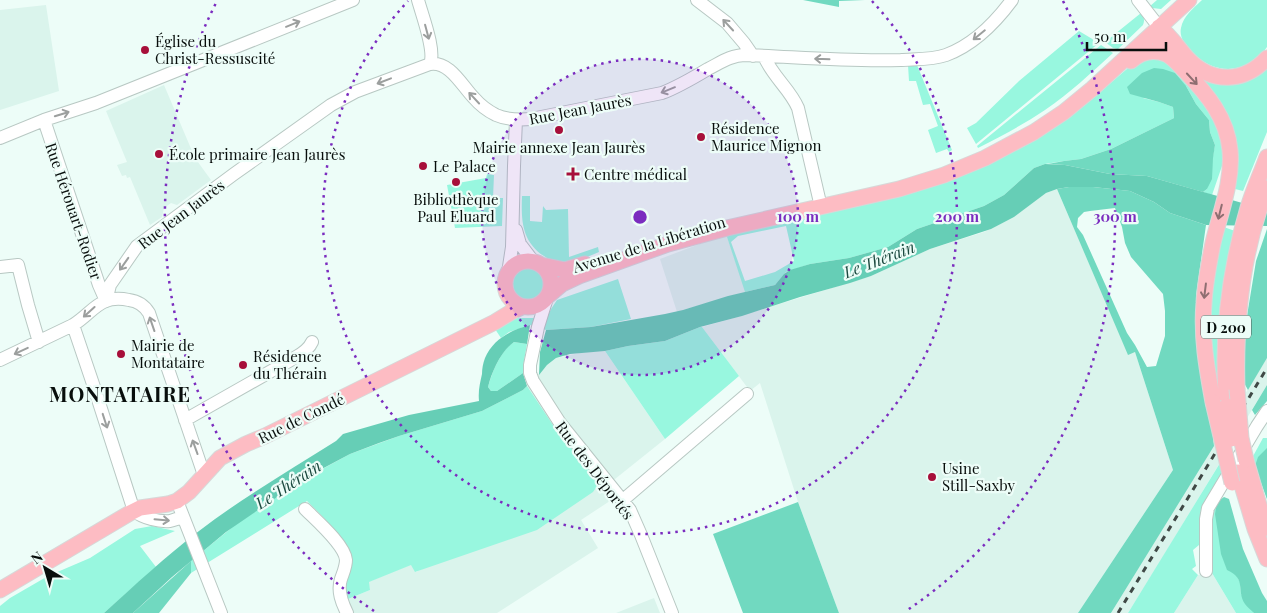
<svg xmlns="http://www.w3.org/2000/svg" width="1267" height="613" font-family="'Playfair Display',serif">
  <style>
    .built { fill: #daf4ec }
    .green { fill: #98f7df; fill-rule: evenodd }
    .forest { fill: #71d9c0; fill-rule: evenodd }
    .water { fill: #66ceb6 }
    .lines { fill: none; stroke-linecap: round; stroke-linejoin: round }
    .minor-casing { stroke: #b8c8c3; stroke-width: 14 }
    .major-casing { stroke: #d7d8d8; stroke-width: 17 }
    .minor { stroke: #fff; stroke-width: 12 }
    .major { stroke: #fdbcc3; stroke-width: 15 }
    .rail { stroke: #404946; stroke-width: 3; stroke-dasharray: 6 6; stroke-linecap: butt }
    .major-bridge-casing { stroke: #d7d8d8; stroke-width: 17; stroke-linecap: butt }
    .major-bridge { stroke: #fdbcc3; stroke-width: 15 }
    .oneway { stroke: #9c9f9e }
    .oneway2 { stroke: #8f6e71 }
    .ring { fill: none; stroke: #7b2cbf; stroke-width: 2.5; stroke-dasharray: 2.5 5 }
    .poi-dot { fill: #a70f3a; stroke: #edfdf8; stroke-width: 2 }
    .labels { text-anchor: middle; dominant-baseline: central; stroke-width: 4.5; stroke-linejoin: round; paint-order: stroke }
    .shield { fill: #edfdf8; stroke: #4d5653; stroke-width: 1 }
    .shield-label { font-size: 14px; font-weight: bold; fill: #080e0c }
    .poi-label { font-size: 15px; fill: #080e0c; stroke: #edfdf8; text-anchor: start }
    .street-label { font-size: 15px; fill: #080e0c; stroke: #edfdf8 }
    .water-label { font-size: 16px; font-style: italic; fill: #1b493f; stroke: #edfdf8 }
    .district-label { font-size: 20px; font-weight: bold; letter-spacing: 1px; fill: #080e0c; stroke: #edfdf8 }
    .centre { fill: #7b2cbf; stroke: #edfdf8; stroke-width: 2.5 }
    .ring-label { font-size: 15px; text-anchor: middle; font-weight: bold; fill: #7b2cbf; stroke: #edfdf8; stroke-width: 4.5; stroke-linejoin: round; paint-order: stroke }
  </style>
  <rect width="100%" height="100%" fill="#edfdf8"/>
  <path class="built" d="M46 5 59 91 0 110V10Z
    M164 85 195 158 211 180 177 205 171 203 164 208 162 217 150 225 130 177 127 178 126 175 122 176 117 165 127 162 106 111Z
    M1057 189 1128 354 1135 352 1173 470 1078 613H839L798 502 760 383 750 391 702 327 741 316 734 295 677 312 660 259 726 234 753 312 871 276 930 249 984 232 1014 217 1046 193Z
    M605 351 665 439 610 483 619 495 581 520 598 548 497 613H353L348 599 370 590 368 582 412 564 416 572 600 482 557 431 527 386 547 365 556 358 584 352Z
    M1267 358V385L1161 560 1128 613H1111Z
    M1212 573 1236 613H1174L1198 575Z
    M654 598 660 613H616Z"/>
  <path class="green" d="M1157 0H1171L1161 9 1152 8 1149 7Z
    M1202 0H1267V47C1247 75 1214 76 1191 51 1185 45 1179 37 1181 28 1183 16 1194 8 1202 0Z
    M1141 13C1144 17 1145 20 1143 25L1118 49 1113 48 1105 42Z
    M1079 31 1099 43 976 144 967 128 976 123 1019 81Z
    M1101 45 1113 53C1091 73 1070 93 1045 110 1024 124 1002 136 978 148L977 146Z
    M1153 57 1172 63 1219 124 1223 150 1222 166 1212 195 1203 192 1207 189 1215 145 1210 132 1209 120 1196 104 1186 86 1143 98 1159 102 1173 107 1174 118 1111 149 1081 159 1064 161 1045 164 1034 168 1004 195 984 206 917 229 888 247 849 258 810 264 786 272 775 285 745 292 726 234 872 199 1065 119 1092 99 1135 62ZM786 226 794 261 775 272 745 281 731 242 738 236Z
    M908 65H917L952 150 949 152 947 149 936 153 928 130 938 126 930 104 923 105 916 81H909Z
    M1267 66V132L1243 191 1235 189 1237 148 1199 74Z
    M487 174 494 175 493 198H503L502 226 455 228 447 185 486 178Z
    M522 196H530V221L542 222 543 206 546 210 568 209 569 257 598 247 599 252C589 256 577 262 565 263 558 264 553 261 547 258 522 243 521 222 522 196Z
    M1221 226 1235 231 1220 395 1212 374 1207 318Z
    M513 284a16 16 0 1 1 32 0a16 16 0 1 1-32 0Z
    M618 279 631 319 591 327 546 330 530 325 509 332 501 338 495 329 512 318H537L546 320 551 309 557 300Z
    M700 327H702L739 376 665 439 605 351 628 346 665 341Z
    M514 342 527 344 523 367V373L497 391 492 392 488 387C492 372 501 350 514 342Z
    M527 386 557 431 600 482 593 492 537 530 415 572 411 565 369 582 370 590 348 599 346 590 345 544 324 518 307 501 191 573V561L235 525 302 480 350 454 399 436 482 411 523 390Z
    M1263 438H1267V499L1252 458Z
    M1220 463 1222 473 1201 508 1199 545 1193 550 1196 566 1192 569 1198 575 1174 613H1128Z
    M1217 502 1235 573 1240 582 1241 594 1254 613H1236L1212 573 1213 565 1210 513Z
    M152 526 175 531 140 546 156 567 104 613H0V606L10 598 48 576 90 558 135 529Z"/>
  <path class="forest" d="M803 0H865L839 1V7Z
    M1154 68 1163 69 1175 73 1186 86 1196 104 1209 120 1210 132 1215 145 1213 158 1212 179 1207 189 1203 192 1147 176 1110 174 1065 165 1048 164 1064 161 1081 159 1111 149 1174 118 1173 107 1159 102 1130 94 1127 87 1142 73Z
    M1069 187H1093L1130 191 1154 202 1170 213 1206 225 1196 296V333L1198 357 1201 379 1212 428 1214 446 1111 613H1078L1173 470 1135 352 1128 355 1057 189ZM1115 208 1122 227 1125 243 1131 257 1163 294 1165 311V336L1156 366 1147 367 1135 345 1127 333 1083 235 1077 227 1078 218 1084 212 1090 211Z
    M1267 229V358L1248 390 1243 381 1246 322 1256 261Z
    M1267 385V401L1255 415 1252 410Z
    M1267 448V499L1255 466 1258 457Z
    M1224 497 1229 499 1243 549 1262 593 1267 601V613H1254C1251 610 1247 607 1245 604 1236 590 1247 579 1227 570L1221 554 1215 514 1217 502Z
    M798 502 839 613H743L713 534Z
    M191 561V573L159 613H133Z"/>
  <path class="water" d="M1045 164 1065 165 1110 174 1147 176 1267 210V226L1206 225 1170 213 1154 202 1130 191 1093 187H1069L1057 189 1046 193 1014 217 991 229 930 249 871 276 850 283 800 297 742 316 700 327 665 341 628 346 605 351 570 354 556 358 547 365 539 375 540 352 546 330 591 327 665 314 683 310 728 296 775 285 784 274 790 270 810 264 849 258 888 247 917 229 984 206 1004 195 1034 168Z
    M530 325 527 344 514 342C501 351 492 371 488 387L491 391H497L523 373 527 386 523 390 482 411 399 436 379 443 350 454 318 471 302 480 226 532 172 577 133 613H104C135 585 166 556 199 531 242 498 290 470 336 441L343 434 409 415 479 401C478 391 480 383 482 374 482 369 483 363 485 358 493 339 511 330 530 325Z"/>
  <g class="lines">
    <defs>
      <path id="minor" d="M418 0C422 15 436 51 430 64
        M697 0 727 23 744 43 753 56
        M1138 0 1159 27
        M764 56C772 76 790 89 798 108L821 207
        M44 120 99 285 106 301
        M0 138 44 120 96 103 353 0
        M516 230 520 244 533 261
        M0 267 18 265 28 305 39 342
        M508 273 512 247 514 166 516 120
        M547 298 538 327 530 365V373L533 381 560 423 630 510 641 535 672 613
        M106 301 110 285 137 246 234 174 331 105 355 92 430 64C450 61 462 86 474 98 480 105 488 111 496 115 507 120 519 120 531 119L662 93C678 87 693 78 708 69 720 63 731 55 745 55 797 57 849 62 901 60 915 59 932 60 946 55 973 45 995 23 1012 0
        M73 325 93 384 134 511C143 518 159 522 170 521 174 520 179 518 183 517
        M0 360 73 325C94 312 99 294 129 300 138 301 144 305 149 313L204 475
        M185 420 296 357C303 353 309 349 312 342
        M623 500 747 394
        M177 501 221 613
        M305 509C316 520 345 545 346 560 346 567 343 573 341 579 337 591 342 603 347 613
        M1206 571V519L1208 508 1257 426 1267 411"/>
      <path id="major" d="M1172 57C1164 48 1155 40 1159 27 1171 36 1178 48 1188 59 1212 84 1244 83 1267 58
        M1131 61C1141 52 1153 49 1166 54 1174 58 1180 66 1186 72 1207 94 1227 118 1230 150 1233 182 1220 213 1213 243 1209 263 1205 283 1204 303 1201 337 1207 369 1213 402
        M505 284a23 23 0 1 1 46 0a23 23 0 1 1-46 0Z
        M541 265 565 270 585 264
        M549 295 562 284 579 276 668 244 727 228 899 189 944 175 985 158 1034 132 1064 112 1092 89 1189 0
        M1237 389C1235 322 1242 251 1267 188
        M1227 406C1221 340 1229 272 1248 208 1253 190 1261 174 1267 157
        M1246 460 1259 505 1267 528
        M1238 472 1255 529 1267 559
        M0 590 130 513 140 508 168 504 177 501 189 492 220 458 246 444 265 436 495 322 513 311 522 307"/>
    </defs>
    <use href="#minor" class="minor-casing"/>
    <use href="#major" class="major-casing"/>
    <use href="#minor" class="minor"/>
    <use href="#major" class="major"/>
    <path class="rail" d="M1118 613 1267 368"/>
    <defs>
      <path id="major-bridge" d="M1237 389 1241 438 1246 460
        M1213 402 1232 483
        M1227 406 1231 439"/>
    </defs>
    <use href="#major-bridge" class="major-bridge-casing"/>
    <use href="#major-bridge" class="major-bridge"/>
  </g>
  <defs><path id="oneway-shaft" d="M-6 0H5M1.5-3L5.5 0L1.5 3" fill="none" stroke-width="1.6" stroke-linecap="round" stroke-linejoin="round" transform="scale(1.25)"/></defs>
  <g class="oneway">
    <use href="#oneway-shaft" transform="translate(293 24) rotate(-22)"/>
    <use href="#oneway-shaft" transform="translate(728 25) rotate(-133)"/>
    <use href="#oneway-shaft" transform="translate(427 32) rotate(75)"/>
    <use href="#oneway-shaft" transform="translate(979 35) rotate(141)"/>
    <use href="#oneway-shaft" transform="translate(822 59) rotate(-178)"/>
    <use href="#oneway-shaft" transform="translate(384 81) rotate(159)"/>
    <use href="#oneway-shaft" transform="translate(668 90) rotate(158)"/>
    <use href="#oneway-shaft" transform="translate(474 98) rotate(-133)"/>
    <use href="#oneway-shaft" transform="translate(62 114) rotate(-17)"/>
    <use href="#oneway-shaft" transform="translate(124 264) rotate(125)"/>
    <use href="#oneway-shaft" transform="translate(89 312) rotate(138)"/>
    <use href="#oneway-shaft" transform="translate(152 324) rotate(-109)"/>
    <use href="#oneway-shaft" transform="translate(21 351) rotate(155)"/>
    <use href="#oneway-shaft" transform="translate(105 421) rotate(72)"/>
    <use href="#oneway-shaft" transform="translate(195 447) rotate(-110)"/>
    <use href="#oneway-shaft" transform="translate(162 520) rotate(5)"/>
  </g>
  <g class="oneway2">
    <use href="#oneway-shaft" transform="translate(1192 79) rotate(47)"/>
    <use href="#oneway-shaft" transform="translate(1220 212) rotate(104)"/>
    <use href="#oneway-shaft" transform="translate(1205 291) rotate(97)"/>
  </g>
  <circle cx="640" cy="217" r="158" fill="#7b2cbf" fill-opacity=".12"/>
  <g class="ring">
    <circle cx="640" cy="217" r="158"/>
    <path d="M872 1A317 317 0 1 1 408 1"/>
    <path d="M374 611A475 475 0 0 1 217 1M1063 1A475 475 0 0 1 906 611"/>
  </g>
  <g class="poi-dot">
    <circle cx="145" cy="50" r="5"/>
    <circle cx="559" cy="130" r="5"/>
    <circle cx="701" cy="137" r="5"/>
    <circle cx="159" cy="154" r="5"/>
    <circle cx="423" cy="166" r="5"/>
    <path d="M570.5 166.5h5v5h5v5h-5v5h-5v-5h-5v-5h5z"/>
    <circle cx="456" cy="182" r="5"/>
    <circle cx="121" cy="354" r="5"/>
    <circle cx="243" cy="365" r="5"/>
    <circle cx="932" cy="477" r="5"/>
  </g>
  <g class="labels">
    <rect class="shield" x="1201" y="315.5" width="50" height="23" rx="4"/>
    <g class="shield-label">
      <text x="1226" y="327">D 200</text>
    </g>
    <g class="poi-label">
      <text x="155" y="41">Église du<tspan x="155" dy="17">Christ-Ressuscité</tspan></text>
      <text x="711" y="128">Résidence<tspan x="711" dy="17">Maurice Mignon</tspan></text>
      <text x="559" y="147" text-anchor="middle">Mairie annexe Jean Jaurès</text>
      <text x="169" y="154">École primaire Jean Jaurès</text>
      <text x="433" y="166">Le Palace</text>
      <text x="584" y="174">Centre médical</text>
      <text x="456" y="199" text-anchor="middle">Bibliothèque<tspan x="456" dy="17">Paul Eluard</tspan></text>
      <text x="131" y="345">Mairie de<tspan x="131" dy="17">Montataire</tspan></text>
      <text x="253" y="356">Résidence<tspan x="253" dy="17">du Thérain</tspan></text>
      <text x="942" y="468">Usine<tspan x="942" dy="17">Still-Saxby</tspan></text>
    </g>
    <g class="street-label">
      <text transform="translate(580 109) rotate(-11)">Rue Jean Jaurès</text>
      <text transform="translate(74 211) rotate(71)">Rue Hérouart-Rodier</text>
      <text transform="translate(181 214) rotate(-37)">Rue Jean Jaurès</text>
      <text transform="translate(649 244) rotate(-17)">Avenue de la Libération</text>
      <text transform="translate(301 418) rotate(-26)">Rue de Condé</text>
      <text transform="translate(595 470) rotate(53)">Rue des Déportés</text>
    </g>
    <g class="water-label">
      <text transform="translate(879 259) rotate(-21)">Le Thérain</text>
      <text transform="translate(288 484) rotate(-33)">Le Thérain</text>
    </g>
    <g class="district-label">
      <text x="120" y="393">MONTATAIRE</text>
    </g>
  </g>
  <circle cx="640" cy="217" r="8" class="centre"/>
  <g class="ring-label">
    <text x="798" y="222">100 m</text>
    <text x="957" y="222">200 m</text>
    <text x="1115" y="222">300 m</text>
  </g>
  <g transform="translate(45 568) rotate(322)" stroke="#edfdf8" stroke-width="4" paint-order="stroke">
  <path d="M0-4L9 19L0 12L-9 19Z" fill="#080e0c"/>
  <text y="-8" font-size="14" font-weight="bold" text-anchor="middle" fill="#080e0c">N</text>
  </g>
  <path d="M1087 42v8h79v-8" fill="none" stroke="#080e0c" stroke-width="2.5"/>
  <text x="1094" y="42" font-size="15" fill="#080e0c" stroke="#edfdf8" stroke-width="4" paint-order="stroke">50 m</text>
</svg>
